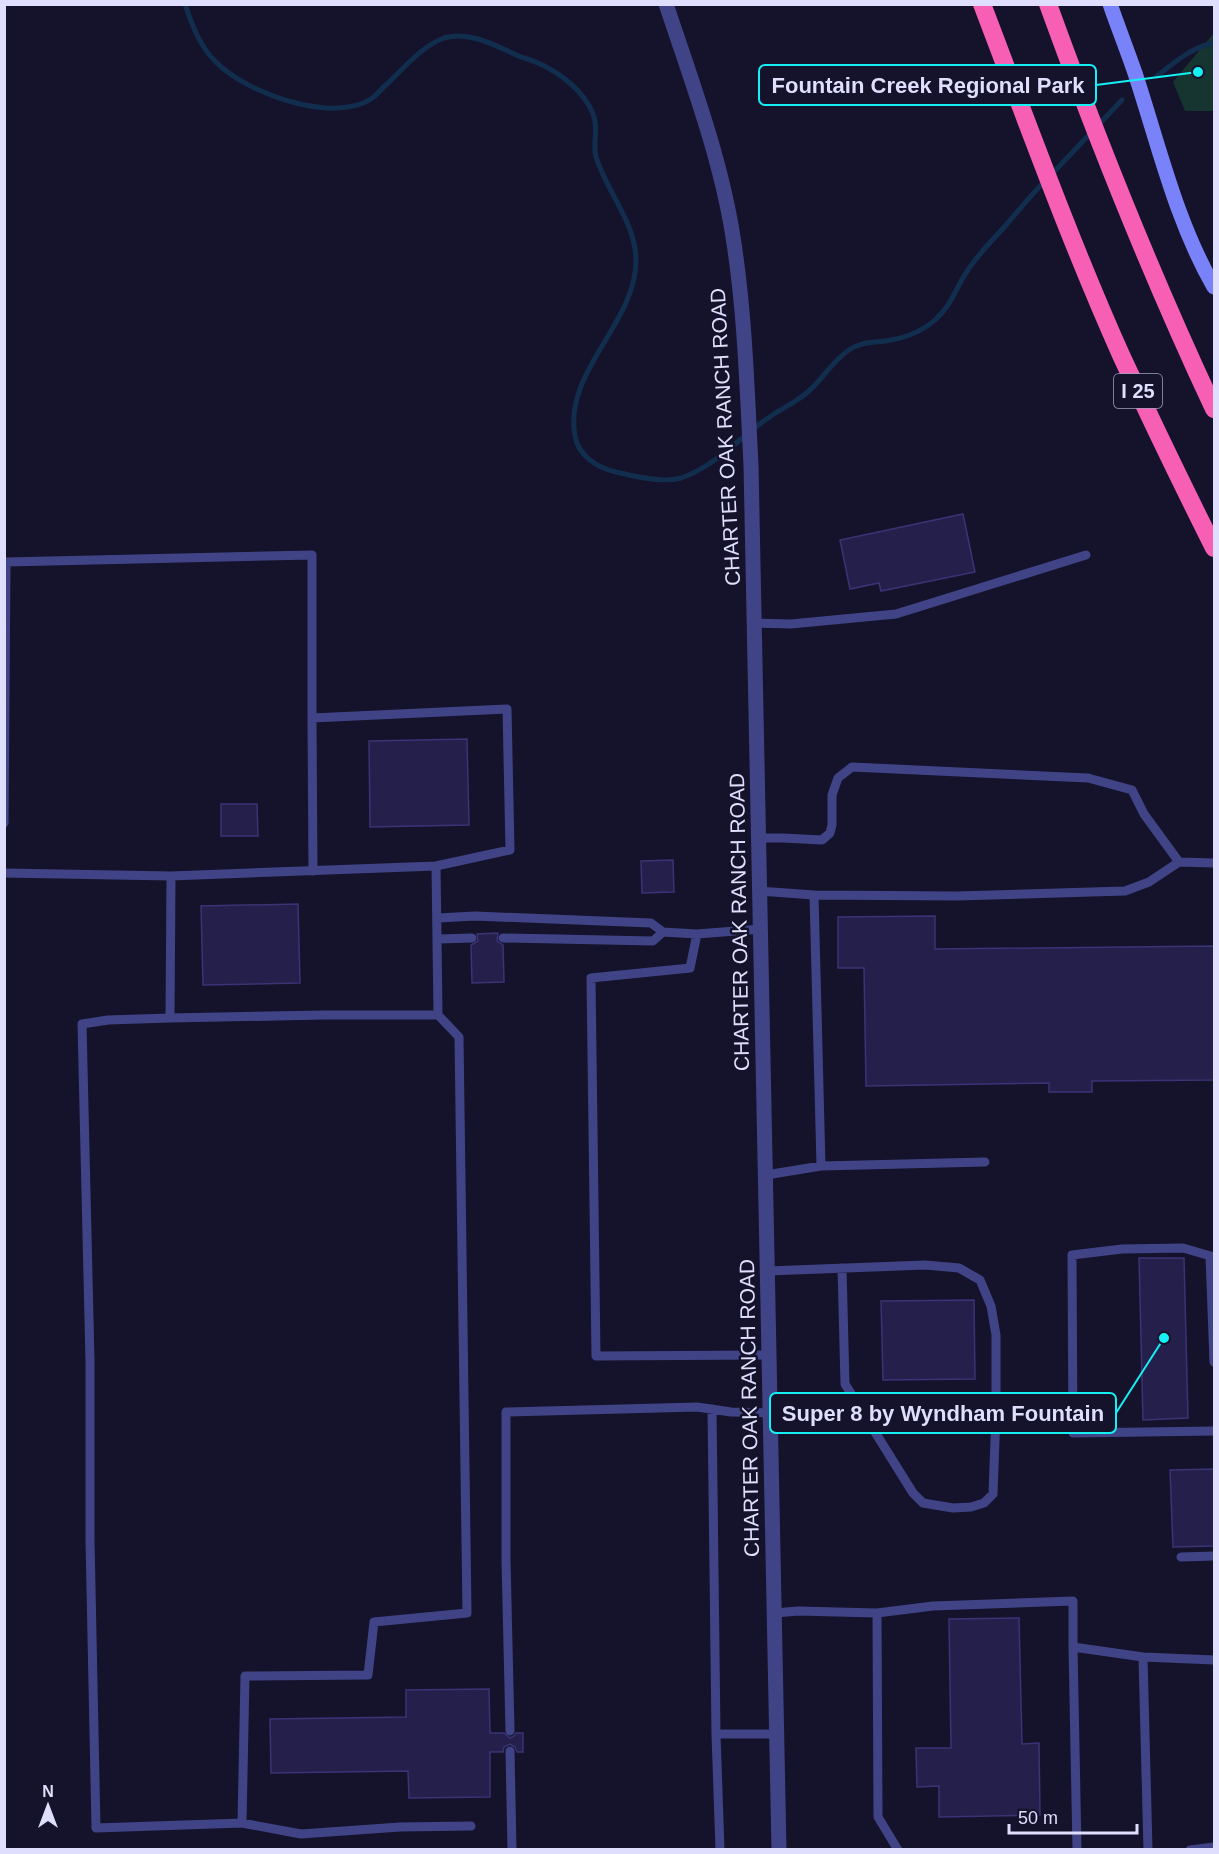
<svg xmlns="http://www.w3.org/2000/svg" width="1219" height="1854" font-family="Helvetica,sans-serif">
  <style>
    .green { fill: #163531 }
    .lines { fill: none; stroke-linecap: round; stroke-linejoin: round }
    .stream { stroke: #122e4f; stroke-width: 5 }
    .building { fill: #25204b; stroke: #3a3376; stroke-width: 1.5 }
    .lane { stroke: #404487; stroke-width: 9 }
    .street { stroke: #404487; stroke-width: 15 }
    .secondary { stroke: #7a82f9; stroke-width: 15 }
    .highway { stroke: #f75fb5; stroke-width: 18 }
    .labels { text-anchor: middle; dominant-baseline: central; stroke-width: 5; stroke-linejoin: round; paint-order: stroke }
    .shield { fill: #15132b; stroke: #a2a1be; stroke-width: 1.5 }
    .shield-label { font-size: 20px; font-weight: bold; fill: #dfdefd }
    .street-label { font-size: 21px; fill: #dfdefd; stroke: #15132b }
    .leader { fill: none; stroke: #14f0f4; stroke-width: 2 }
    .callout-dot { fill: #14f0f4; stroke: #15132b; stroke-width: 2 }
    .callout { fill: #15132b; stroke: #14f0f4; stroke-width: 2 }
    .callout-label { font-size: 22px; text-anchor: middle; font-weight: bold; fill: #dfdefd }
  </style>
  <rect width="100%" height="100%" fill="#15132b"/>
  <path class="green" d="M1214 33V111H1185L1173 82Z"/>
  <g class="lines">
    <path class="stream" d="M185 4C192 25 200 47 216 62 246 93 332 124 371 99 377 95 382 88 387 84 404 68 422 46 444 38 470 30 498 47 521 57 530 60 540 63 548 68 567 78 591 99 595 121 597 133 593 146 596 157 607 192 635 222 636 259 637 323 563 371 575 436 578 455 597 468 616 472 632 476 665 483 681 478 716 466 742 435 771 416 786 406 801 400 813 387 825 375 834 360 849 350 862 341 876 343 891 340 908 337 923 331 936 319 953 303 956 287 968 270 979 253 993 240 1006 225 1019 210 1031 195 1045 181
      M1157 76C1175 62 1192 47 1214 43
      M1051 175 1122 100"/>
  </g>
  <path class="building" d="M963 514 975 572 881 591 879 583 850 589 840 540Z
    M467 739 469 825 370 827 369 741Z
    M221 804H257L258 836H221Z
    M673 860 674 892 642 893 641 861Z
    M298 904 300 983 203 985 201 906Z
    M935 916V949L1215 946V1080L1092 1081V1092H1049V1083L866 1086 864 968H838V917Z
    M498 933 497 941 503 945 504 982 472 983 471 945 478 941 477 934Z
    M1139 1258H1184L1188 1418 1143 1420Z
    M974 1300 975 1379 883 1380 881 1301Z
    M1215 1469V1546L1173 1547 1170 1470Z
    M1019 1618 1022 1744 1039 1743 1040 1815 939 1817V1786L917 1787 916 1748H951L949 1619Z
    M489 1689 490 1733H504L510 1738 514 1736 516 1733H523V1752H517L515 1747 510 1744 504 1747 503 1752H490V1797L409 1798 408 1771 271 1773 270 1719 406 1717V1690Z"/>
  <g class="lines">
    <path class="lane" d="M754 623 791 624 896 614 1086 555
      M4 823 6 562 312 555V718
      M759 838H783L822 840 830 833 832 825V795L838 778 852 767 1088 778 1132 790 1144 814 1179 862
      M313 871 312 718 507 709 510 850 436 866
      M4 873 171 876
      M760 891 814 895 821 1166 766 1175
      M814 895 957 896 1125 891 1149 882 1179 862 1214 863
      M438 918 475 916 651 923 663 932 697 934 761 929
      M697 934 690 968 591 978 596 1356 769 1355
      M503 938 653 941 663 932
      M438 939 472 938
      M170 1018 325 1015H438
      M821 1166 985 1162
      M1210 1256 1214 1362
      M1214 1257 1183 1248 1122 1249 1072 1255 1073 1433 1214 1431
      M768 1271 925 1265 959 1268 980 1280 991 1306 996 1335V1413L993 1494 984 1503 971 1507 953 1508 923 1503 913 1493 845 1384 842 1268
      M712 1409 716 1734
      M1181 1557 1214 1556
      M775 1613 798 1611 877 1613
      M1073 1647 1077 1850
      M1143 1657 1214 1660
      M510 1731 506 1560V1412L697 1407 731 1412 771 1413
      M510 1751 512 1850
      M242 1823 245 1676 368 1675 374 1622 467 1613 459 1037 438 1015 436 866 171 876 170 1018 108 1020 82 1024 90 1361V1540L96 1828 242 1823 301 1834 400 1827 471 1826
      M720 1850 716 1734H777
      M898 1850 878 1817 877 1613 933 1606 1073 1601V1647L1143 1657 1148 1850
      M1190 1850 1214 1847"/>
    <path class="street" d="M666 4C691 79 721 159 733 237 745 312 747 389 751 465L779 1850"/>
    <path class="secondary" d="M1110 4C1118 27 1127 50 1135 73 1159 146 1176 221 1214 287"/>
    <path class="highway" d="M982 4C1027 122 1070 241 1121 355 1151 420 1182 484 1214 548
      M1048 4C1098 142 1152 277 1214 409"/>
  </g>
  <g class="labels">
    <rect class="shield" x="1114" y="374" width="48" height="34" rx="4.5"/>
    <g class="shield-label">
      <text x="1138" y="391">I 25</text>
    </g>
    <g class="street-label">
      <text transform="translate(725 437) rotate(-93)">CHARTER OAK RANCH ROAD</text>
      <text transform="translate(739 922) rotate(-91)">CHARTER OAK RANCH ROAD</text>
      <text transform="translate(749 1408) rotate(-91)">CHARTER OAK RANCH ROAD</text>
    </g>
  </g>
  <path class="leader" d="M1198 72L1096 85M1164 1338L1116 1413"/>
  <g class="callout-dot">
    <circle cx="1198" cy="72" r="6"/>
    <circle cx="1164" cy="1338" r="6"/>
  </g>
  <g class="callout">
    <rect x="759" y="65" width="337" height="40" rx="6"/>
    <rect x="770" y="1393" width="346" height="40" rx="6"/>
  </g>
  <g class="callout-label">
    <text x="928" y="93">Fountain Creek Regional Park</text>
    <text x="943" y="1421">Super 8 by Wyndham Fountain</text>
  </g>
  <rect width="1219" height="1854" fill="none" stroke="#dfdefd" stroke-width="12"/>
  <g transform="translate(48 1806)" stroke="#15132b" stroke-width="4.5" paint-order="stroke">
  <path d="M0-4.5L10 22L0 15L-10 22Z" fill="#dfdefd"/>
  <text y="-9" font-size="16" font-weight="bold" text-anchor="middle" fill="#dfdefd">N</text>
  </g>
  <path d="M1009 1824v9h128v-9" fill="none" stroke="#dfdefd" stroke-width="3"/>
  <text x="1018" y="1824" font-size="18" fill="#dfdefd" stroke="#15132b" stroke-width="4.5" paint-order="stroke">50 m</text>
</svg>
